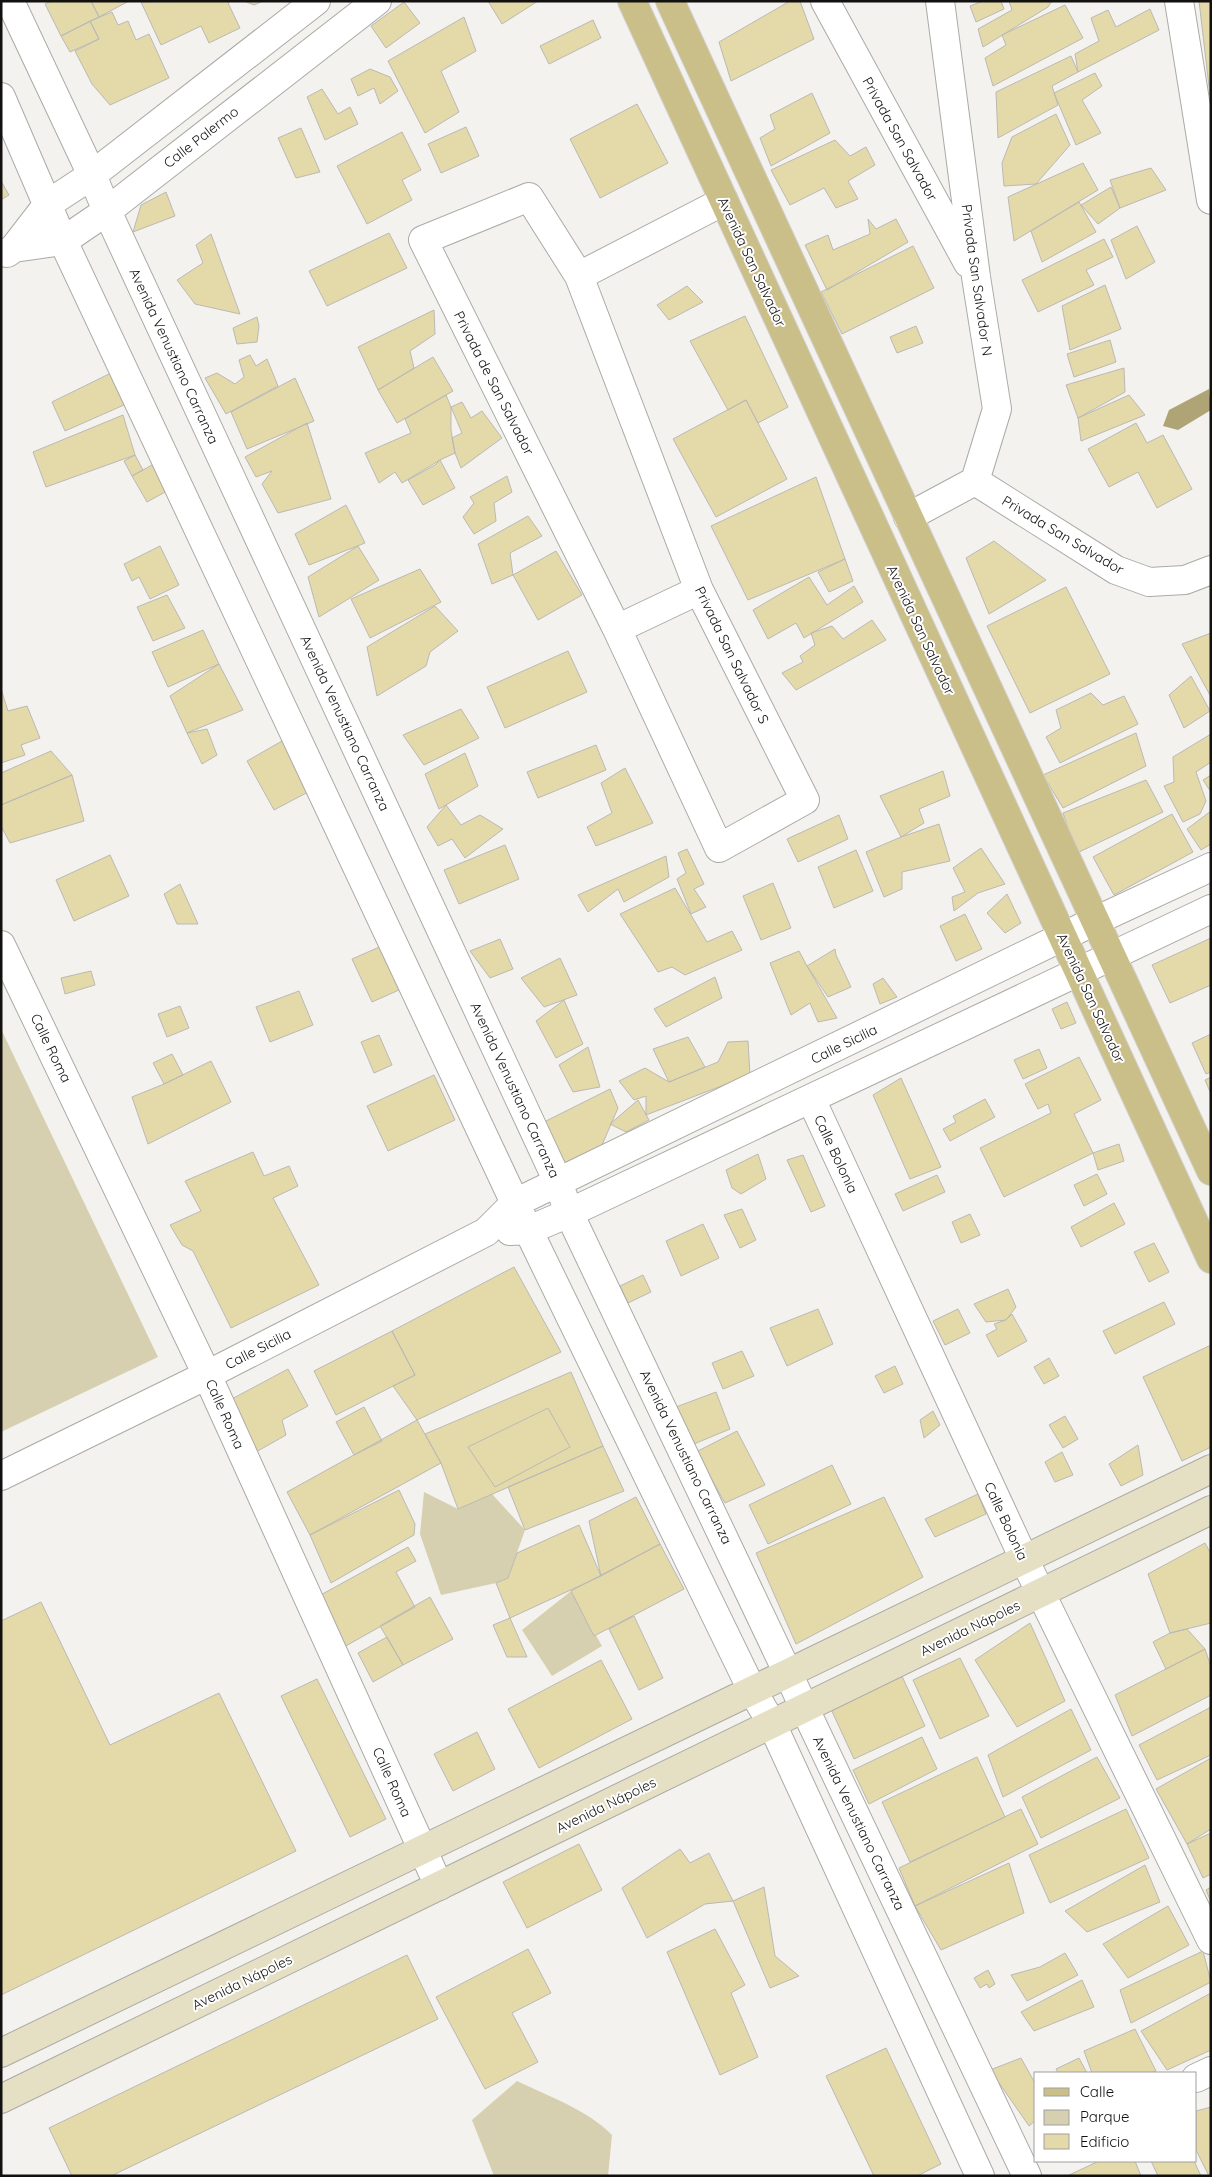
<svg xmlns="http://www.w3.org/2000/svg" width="1212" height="2177" font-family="Quicksand,sans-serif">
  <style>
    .green { fill: #d6cfb0 }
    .water { fill: #afa475 }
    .building { fill: #e4d9a8; stroke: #bab9b5 }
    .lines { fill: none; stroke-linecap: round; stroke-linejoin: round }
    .street-casing { stroke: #abaaa6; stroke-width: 30 }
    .secondary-casing { stroke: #abaaa6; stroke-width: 30 }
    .primary-casing { stroke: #d0cfcf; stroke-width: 30 }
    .street { stroke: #fff; stroke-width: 28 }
    .secondary { stroke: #e5dfc4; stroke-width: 28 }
    .primary { stroke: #cbbf89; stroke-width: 28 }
    .labels { text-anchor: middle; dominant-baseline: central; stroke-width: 4; stroke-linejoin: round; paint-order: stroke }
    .street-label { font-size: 14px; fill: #121110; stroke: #fff }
  </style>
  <rect width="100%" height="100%" fill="#f3f2ee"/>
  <path class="green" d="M1 1029 158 1357 1 1432Z
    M424 1492 458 1509 492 1494 525 1530 508 1578 496 1583 441 1595 420 1534Z
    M571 1591 602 1646 552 1676 522 1630Z
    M517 2081C550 2097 586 2109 612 2135L608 2176H494L472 2120Z"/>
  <path class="water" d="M1209 389 1211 410 1178 430 1163 426 1169 410Z"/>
  <path class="building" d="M51 1H91L99 17 61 36 45 4Z
    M91 1H129L99 17Z
    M231 1 228 3 240 28 209 43 201 26 161 45 141 2Z
    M244 1H263L254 5Z
    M488 1H538L502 24Z
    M790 1H800L814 39 731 81 719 42Z
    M983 1H1001L1004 9 976 22 970 6Z
    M1009 1H1052L1048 7 983 47 978 29 1012 10Z
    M1199 1H1211L1210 95Z
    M404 2 420 23 386 48 371 26Z
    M1065 5 1083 38 993 86 985 58 1006 45 1002 35Z
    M1150 9 1159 30 1078 72 1075 54 1099 41 1091 18 1108 10 1116 27Z
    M112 12 118 25 128 21 136 40 149 34 169 78 110 105 92 84 75 51 99 39 90 21Z
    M464 17 476 51 441 71 459 112 425 133 388 61Z
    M593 20 601 38 549 64 540 46Z
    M90 21 99 39 70 52 61 36Z
    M1071 56 1078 72 1052 86 1058 105 998 138 996 92Z
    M370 69 390 77 398 91 380 104 374 88 358 96 351 79Z
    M1095 73 1102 86 1082 100 1101 133 1076 145 1054 93Z
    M322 89 338 114 350 107 358 124 325 140 307 97Z
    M812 93 830 133 771 166 760 138 775 129 770 115Z
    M637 104 668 163 600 198 570 139Z
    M1056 114 1070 145 1036 184 1004 186 1002 163 1012 137Z
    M466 127 479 156 441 173 428 144Z
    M301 128 320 172 296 178 278 138Z
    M402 132 421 170 402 180 412 200 367 224 337 166Z
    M835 140 850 156 866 147 875 165 848 181 858 199 836 208 824 188 790 205 771 170Z
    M1083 163 1098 190 1014 241 1008 197Z
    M1151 168 1166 190 1120 208 1110 180Z
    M1 181 9 195 1 200Z
    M1111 187 1120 208 1098 224 1081 205Z
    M166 192 175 216 133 232 141 205Z
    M1079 202 1096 232 1042 262 1031 231Z
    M868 219 876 229 896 219 908 242 827 290 805 245 828 235 833 250 870 234Z
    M1137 226 1155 262 1126 279 1111 240Z
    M389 233 407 268 327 306 309 271Z
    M211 234 240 314 195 304 177 280 203 263 196 245Z
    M1104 239 1113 257 1086 270 1094 285 1038 312 1022 280Z
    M913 246 934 288 842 334 821 292Z
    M1105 285 1121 329 1070 350 1062 306Z
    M687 286 703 302 669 320 657 305Z
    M434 310 435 334 410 351 414 368 378 390 358 347Z
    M745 316 788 407 758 423 746 400 728 410 690 341Z
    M257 317 259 326 257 342 237 344 233 328Z
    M916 326 923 343 897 353 890 337Z
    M1110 340 1116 362 1074 377 1067 354Z
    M250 355 256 366 267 359 278 386 226 414 205 378 217 373 235 384 244 377 239 360Z
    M433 357 453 391 397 423 378 390Z
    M1124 368 1125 392 1078 418 1066 385Z
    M111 373 124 405 65 431 52 402Z
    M295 378 314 421 247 449 231 412Z
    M446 395 451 407V430L455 453 440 460 402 483 395 472 379 483 365 453 411 433 405 419Z
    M1129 395 1145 415 1081 441 1078 418Z
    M746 400 787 479 716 517 673 439Z
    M462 402 471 418 482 411 502 438 461 468 455 453 452 438 462 433 451 407Z
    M123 415 135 455 46 487 33 452Z
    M307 423 331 499 278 513 262 484 272 471 256 477 245 457Z
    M1136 423 1147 443 1163 435 1192 489 1157 508 1138 472 1109 487 1088 449Z
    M135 455 143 470 132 476 124 461Z
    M440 460 455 488 423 505 408 480 435 465Z
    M152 465 167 491 147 502 132 476Z
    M507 476 512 492 494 503 496 521 474 534 463 517 474 503 470 497Z
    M816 477 845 559 748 600 711 526Z
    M346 505 365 543 309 565 295 534Z
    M528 516 542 536 510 553 513 575 492 584 478 544Z
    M994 541 1046 580 989 614 966 558Z
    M160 546 179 585 150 599 139 577 132 581 124 564Z
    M358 546 379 580 319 617 308 577Z
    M556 551 582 595 538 620 513 575Z
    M845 559 853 581 829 592 818 572Z
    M420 569 441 602 370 638 351 599Z
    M809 577 827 605 854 586 863 602 804 638 796 623 768 639 753 610Z
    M1066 587 1110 674 1030 713 987 626Z
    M167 595 185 628 153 641 137 607Z
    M435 606 458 631 430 652 426 666 377 696 367 647Z
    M872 620 886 640 796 690 782 673 803 662 800 656 815 645 811 633 832 626 843 639Z
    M203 630 219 664 168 687 152 652Z
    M1211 633V697L1182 644Z
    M568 651 587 692 505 728 487 687Z
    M219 664 243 710 187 733 170 696Z
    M1191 676 1210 711 1184 728 1169 695Z
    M1 689 8 711 27 706 40 738 21 745 25 755 1 763Z
    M1091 693 1103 705 1124 696 1138 724 1060 763 1046 737 1061 728 1056 710Z
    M461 709 479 738 424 765 403 735Z
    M207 729 217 755 202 764 187 733Z
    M1136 733 1146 766 1063 808 1043 775Z
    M1211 734V762L1196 772 1206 801 1200 814 1183 822 1164 786 1174 782 1173 757Z
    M282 741 310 791 274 810 247 761Z
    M596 745 606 770 538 798 527 772Z
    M51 751 72 775 1 805V773Z
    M465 753 478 786 439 809 425 774Z
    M625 768 653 823 596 846 587 827 612 813 601 783Z
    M943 771 950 796 919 809 924 823 901 837 880 796Z
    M72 775 84 821 10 843 1 826V805Z
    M1211 775V792L1203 780Z
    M1146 780 1163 812 1077 853 1063 813Z
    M446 805 461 825 480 815 503 829 465 858 452 839 438 846 427 827Z
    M1211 811V844L1201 850 1187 829Z
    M1172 814 1193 852 1114 895 1093 857Z
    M839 815 848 839 798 862 787 839Z
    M939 824 950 861 902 872V889L884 897 866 852 901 837Z
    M505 845 519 879 459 904 444 870Z
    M981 848 1005 884 978 893 954 911 952 897 965 892 953 868Z
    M687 849 704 884 694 889 706 907 691 914 677 879 686 873 678 853Z
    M856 850 873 891 834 908 818 867Z
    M110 855 129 896 74 921 56 880Z
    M666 856 669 877 624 902 618 889 588 912 578 895Z
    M773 883 791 928 761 940 743 896Z
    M180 884 198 924H177L164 894Z
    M675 888 707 942 732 931 742 950 685 975 672 967 658 972 620 914Z
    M1007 894 1021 923 1005 933 987 913Z
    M965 914 982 949 956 961 940 926Z
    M1211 938V985L1170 1003 1152 965Z
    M500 939 513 969 490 978 470 951Z
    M384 945 399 990 372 1002 352 959Z
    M835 949 836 955 851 987 828 997 807 966Z
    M799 951 807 966 837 1018 818 1022 810 1003 791 1015 770 963Z
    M560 958 577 995 544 1007 521 978Z
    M91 971 95 985 65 994 61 978Z
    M715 977 722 998 666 1027 654 1009Z
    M883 978 897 997 880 1004 873 984Z
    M299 991 313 1025 270 1042 256 1007Z
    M564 1000 583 1044 556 1058 536 1021Z
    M1067 1002 1076 1023 1061 1029 1052 1009Z
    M180 1006 189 1028 167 1037 158 1014Z
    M1211 1034V1072L1206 1074 1192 1043Z
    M379 1035 392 1065 374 1073 361 1042Z
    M688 1037 705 1067 669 1082 653 1049Z
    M748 1041 750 1075 646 1115V1096L634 1100 619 1081 645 1068 669 1082 718 1062 728 1042Z
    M588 1047 600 1087 573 1092 559 1065Z
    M1039 1049 1047 1068 1023 1079 1014 1060Z
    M172 1054 183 1075 164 1084 153 1063Z
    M1079 1057 1101 1100 1074 1114 1093 1153 1004 1197 980 1148 1051 1113 1048 1104 1038 1109 1025 1084Z
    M211 1061 231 1102 148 1144 132 1097 164 1084Z
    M434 1075 455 1120 388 1151 367 1106Z
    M1211 1077V1094L1205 1080Z
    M901 1078 941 1167 910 1179 873 1095Z
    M610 1089 618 1108 602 1145 568 1167 540 1124Z
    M985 1099 995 1117 950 1141 943 1129 956 1122 953 1116Z
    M638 1100 649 1120 626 1132 610 1124Z
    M1119 1144 1124 1161 1098 1170 1093 1153Z
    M253 1152 264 1176 289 1166 298 1186 273 1198 319 1285 231 1328 193 1251 182 1245 170 1225 201 1211 185 1181Z
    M758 1154 766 1179 741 1194 732 1188 726 1170Z
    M803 1155 825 1206 811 1212 787 1160Z
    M1097 1174 1107 1194 1084 1206 1074 1185Z
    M937 1175 945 1192 903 1211 895 1194Z
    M1114 1203 1125 1224 1081 1247 1071 1227Z
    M742 1209 756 1240 740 1248 724 1215Z
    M970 1214 980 1235 961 1243 952 1222Z
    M703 1224 719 1258 681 1276 666 1241Z
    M1154 1243 1169 1272 1149 1282 1134 1252Z
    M514 1267 561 1352 417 1420 393 1386 415 1375 392 1331Z
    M643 1275 651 1292 628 1303 620 1286Z
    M1008 1289 1016 1307 1006 1320 986 1322 974 1304Z
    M1164 1302 1175 1324 1115 1354 1103 1331Z
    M818 1309 833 1344 787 1366 770 1328Z
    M958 1309 970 1333 945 1345 933 1321Z
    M1012 1314 1027 1341 998 1357 986 1335 997 1329 994 1324 1006 1320Z
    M392 1331 415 1375 336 1415 314 1371Z
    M1211 1345V1447L1182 1461 1143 1377Z
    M742 1351 754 1376 723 1389 712 1363Z
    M1049 1358 1059 1376 1044 1384 1034 1367Z
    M895 1366 903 1384 884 1393 875 1376Z
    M288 1369 308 1406 282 1420 286 1435 256 1452 228 1401Z
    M571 1372 603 1446 458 1509 441 1463 425 1434Z
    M716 1392 730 1429 694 1444 676 1407Z
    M364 1407 382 1441 354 1455 336 1422Z
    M548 1408 570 1447 495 1487 468 1447Z
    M933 1411 940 1425 924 1438 920 1420Z
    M1065 1416 1078 1439 1063 1448 1049 1425Z
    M417 1420 441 1463 310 1535 287 1492Z
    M737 1431 765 1485 725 1503 696 1452Z
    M1138 1445 1143 1475 1121 1486 1109 1464Z
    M603 1446 624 1491 525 1530 508 1487Z
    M1062 1452 1073 1475 1055 1482 1045 1462Z
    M832 1465 851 1504 768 1544 749 1505Z
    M399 1490 415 1524 414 1535 331 1583 310 1535Z
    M978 1494 986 1514 935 1537 925 1519Z
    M636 1497 660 1544 601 1576 589 1521Z
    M884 1497 923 1577 796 1644 756 1553Z
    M579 1525 601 1576 510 1618 496 1583 508 1578 517 1553Z
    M1205 1543 1211 1554V1623L1170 1633 1148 1574Z
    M660 1544 684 1589 594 1636 571 1591Z
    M408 1547 416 1561 396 1572 415 1607 344 1647 317 1597Z
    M430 1597 453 1639 403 1665 380 1626Z
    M41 1602 110 1745 219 1693 296 1851 1 1995V1621Z
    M634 1616 663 1678 639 1690 609 1629Z
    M510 1618 527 1657H507L493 1625Z
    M1030 1623 1065 1701 1017 1727 975 1660Z
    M1187 1629 1205 1649 1166 1669 1153 1642 1170 1633Z
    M387 1637 403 1665 373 1682 358 1653Z
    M1205 1649 1211 1667V1695L1132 1736 1115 1695Z
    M960 1658 989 1716 940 1739 913 1680Z
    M601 1660 632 1719 539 1768 508 1709Z
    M901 1674 925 1726 854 1759 830 1707Z
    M317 1679 386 1819 350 1837 281 1696Z
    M1211 1707V1755L1157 1780 1139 1745Z
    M1071 1709 1091 1750 1003 1797 988 1755Z
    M477 1732 495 1769 453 1791 434 1754Z
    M922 1737 937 1769 869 1804 853 1770Z
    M977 1757 1005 1817 910 1862 882 1802Z
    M1097 1757 1120 1798 1041 1838 1022 1797Z
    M1211 1758V1829L1187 1844 1156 1789Z
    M1021 1809 1038 1844 915 1906 899 1868Z
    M1126 1809 1149 1858 1050 1903 1029 1855Z
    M1211 1833V1874L1203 1878 1187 1844Z
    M579 1844 602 1890 527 1928 503 1882Z
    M680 1849 690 1863 709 1853 733 1901 705 1904 647 1938 622 1888Z
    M1009 1863 1024 1913 941 1950 915 1906Z
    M1145 1865 1160 1902 1087 1932 1065 1911Z
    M764 1887 775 1956 799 1976 770 1988 733 1901Z
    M1211 1887V1902L1206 1890Z
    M1168 1906 1189 1945 1128 1978 1103 1944Z
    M715 1929 745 1985 731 1993 758 2057 720 2075 667 1952Z
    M528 1949 551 1993 512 2013 538 2062 485 2089 436 1997Z
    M1203 1951 1211 1982 1131 2023 1120 1990Z
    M1065 1953 1078 1975 1027 2001 1011 1975 1040 1967Z
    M407 1955 438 2019 111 2176H72L49 2128Z
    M988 1970 995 1984 989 1988 987 1984 980 1988 974 1978Z
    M1082 1980 1094 2007 1034 2031 1021 2012Z
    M1211 1993V2050L1167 2070 1141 2031Z
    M1135 2029 1156 2071 1151 2073H1092L1084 2051Z
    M886 2048 941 2164 917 2176H874L826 2076Z
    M1021 2058 1036 2085V2120L1029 2126 990 2070Z
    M1079 2058 1087 2073H1058L1056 2069Z
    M1211 2107V2176H1209L1196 2150V2111Z
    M1099 2161H1135L1141 2176H1067Z
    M1151 2161H1194L1201 2176H1158Z"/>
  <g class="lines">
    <defs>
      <path id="street" d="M10 1 92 175 107 211 558 1182 569 1213 1027 2176
        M825 1 968 263
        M1179 1 1211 200
        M1 97 63 241 515 1203 752 1690 772 1724 980 2176
        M529 197 579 276 699 590 805 800 719 848 617 629 423 240Z
        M14 248 63 241 107 211 377 1
        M7 253 14 248 48 204 92 175 316 1
        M579 276 724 201
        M975 481 1116 570 1149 582 1185 580 1211 570
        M908 517 975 481 997 409 976 277 940 1
        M617 629 699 590
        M1 945 207 1375 439 1886
        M811 1099 1024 1559 1211 1940
        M510 1231 529 1230 569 1213 1211 909
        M1 1476 207 1375 486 1232 515 1203 1095 921 1211 867
        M1196 2078 1211 2071"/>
      <path id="secondary" d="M1 2053 1211 1469
        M1 2099 1211 1510"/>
      <path id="primary" d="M632 1 1211 1259
        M670 1 1211 1171"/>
    </defs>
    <use href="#street" class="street-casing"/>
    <use href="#secondary" class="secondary-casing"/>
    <use href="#primary" class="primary-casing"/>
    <use href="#street" class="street"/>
    <use href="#secondary" class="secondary"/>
    <use href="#primary" class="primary"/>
  </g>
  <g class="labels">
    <g class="street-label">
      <text transform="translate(201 137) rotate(-38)">Calle Palermo</text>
      <text transform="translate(900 139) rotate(61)">Privada San Salvador</text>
      <text transform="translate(752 262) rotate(65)">Avenida San Salvador</text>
      <text transform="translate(977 280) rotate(82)">Privada San Salvador N</text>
      <text transform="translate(174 356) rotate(65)">Avenida Venustiano Carranza</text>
      <text transform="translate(494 383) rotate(63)">Privada de San Salvador</text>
      <text transform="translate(1063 535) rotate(31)">Privada San Salvador</text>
      <text transform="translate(921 630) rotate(65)">Avenida San Salvador</text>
      <text transform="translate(732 655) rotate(64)">Privada San Salvador S</text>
      <text transform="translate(345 723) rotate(65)">Avenida Venustiano Carranza</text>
      <text transform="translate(1091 998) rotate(65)">Avenida San Salvador</text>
      <text transform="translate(844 1044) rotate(-26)">Calle Sicilia</text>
      <text transform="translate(51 1048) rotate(64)">Calle Roma</text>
      <text transform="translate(515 1090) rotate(65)">Avenida Venustiano Carranza</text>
      <text transform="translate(836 1154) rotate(65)">Calle Bolonia</text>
      <text transform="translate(258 1349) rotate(-27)">Calle Sicilia</text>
      <text transform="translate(225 1414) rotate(66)">Calle Roma</text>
      <text transform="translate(686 1457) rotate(64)">Avenida Venustiano Carranza</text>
      <text transform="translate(1006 1521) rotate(65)">Calle Bolonia</text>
      <text transform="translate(970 1628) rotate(-26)">Avenida Nápoles</text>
      <text transform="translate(392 1782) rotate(66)">Calle Roma</text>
      <text transform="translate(606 1805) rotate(-26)">Avenida Nápoles</text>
      <text transform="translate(859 1823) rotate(64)">Avenida Venustiano Carranza</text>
      <text transform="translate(242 1982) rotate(-26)">Avenida Nápoles</text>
    </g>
  </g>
  <rect width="1212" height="2177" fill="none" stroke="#121110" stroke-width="5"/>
  <rect x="1034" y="2072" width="162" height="90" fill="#ffffff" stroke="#a0a09f"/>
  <rect x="1044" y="2088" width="25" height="8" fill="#cbbf89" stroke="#a0a09f"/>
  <text x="1080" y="2097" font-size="15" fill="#121110">Calle</text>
  <rect x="1044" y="2110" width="25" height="15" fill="#d6cfb0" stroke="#a0a09f"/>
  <text x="1080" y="2122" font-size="15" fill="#121110">Parque</text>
  <rect x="1044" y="2134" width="25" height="15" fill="#e4d9a8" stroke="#a0a09f"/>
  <text x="1080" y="2147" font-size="15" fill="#121110">Edificio</text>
</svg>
